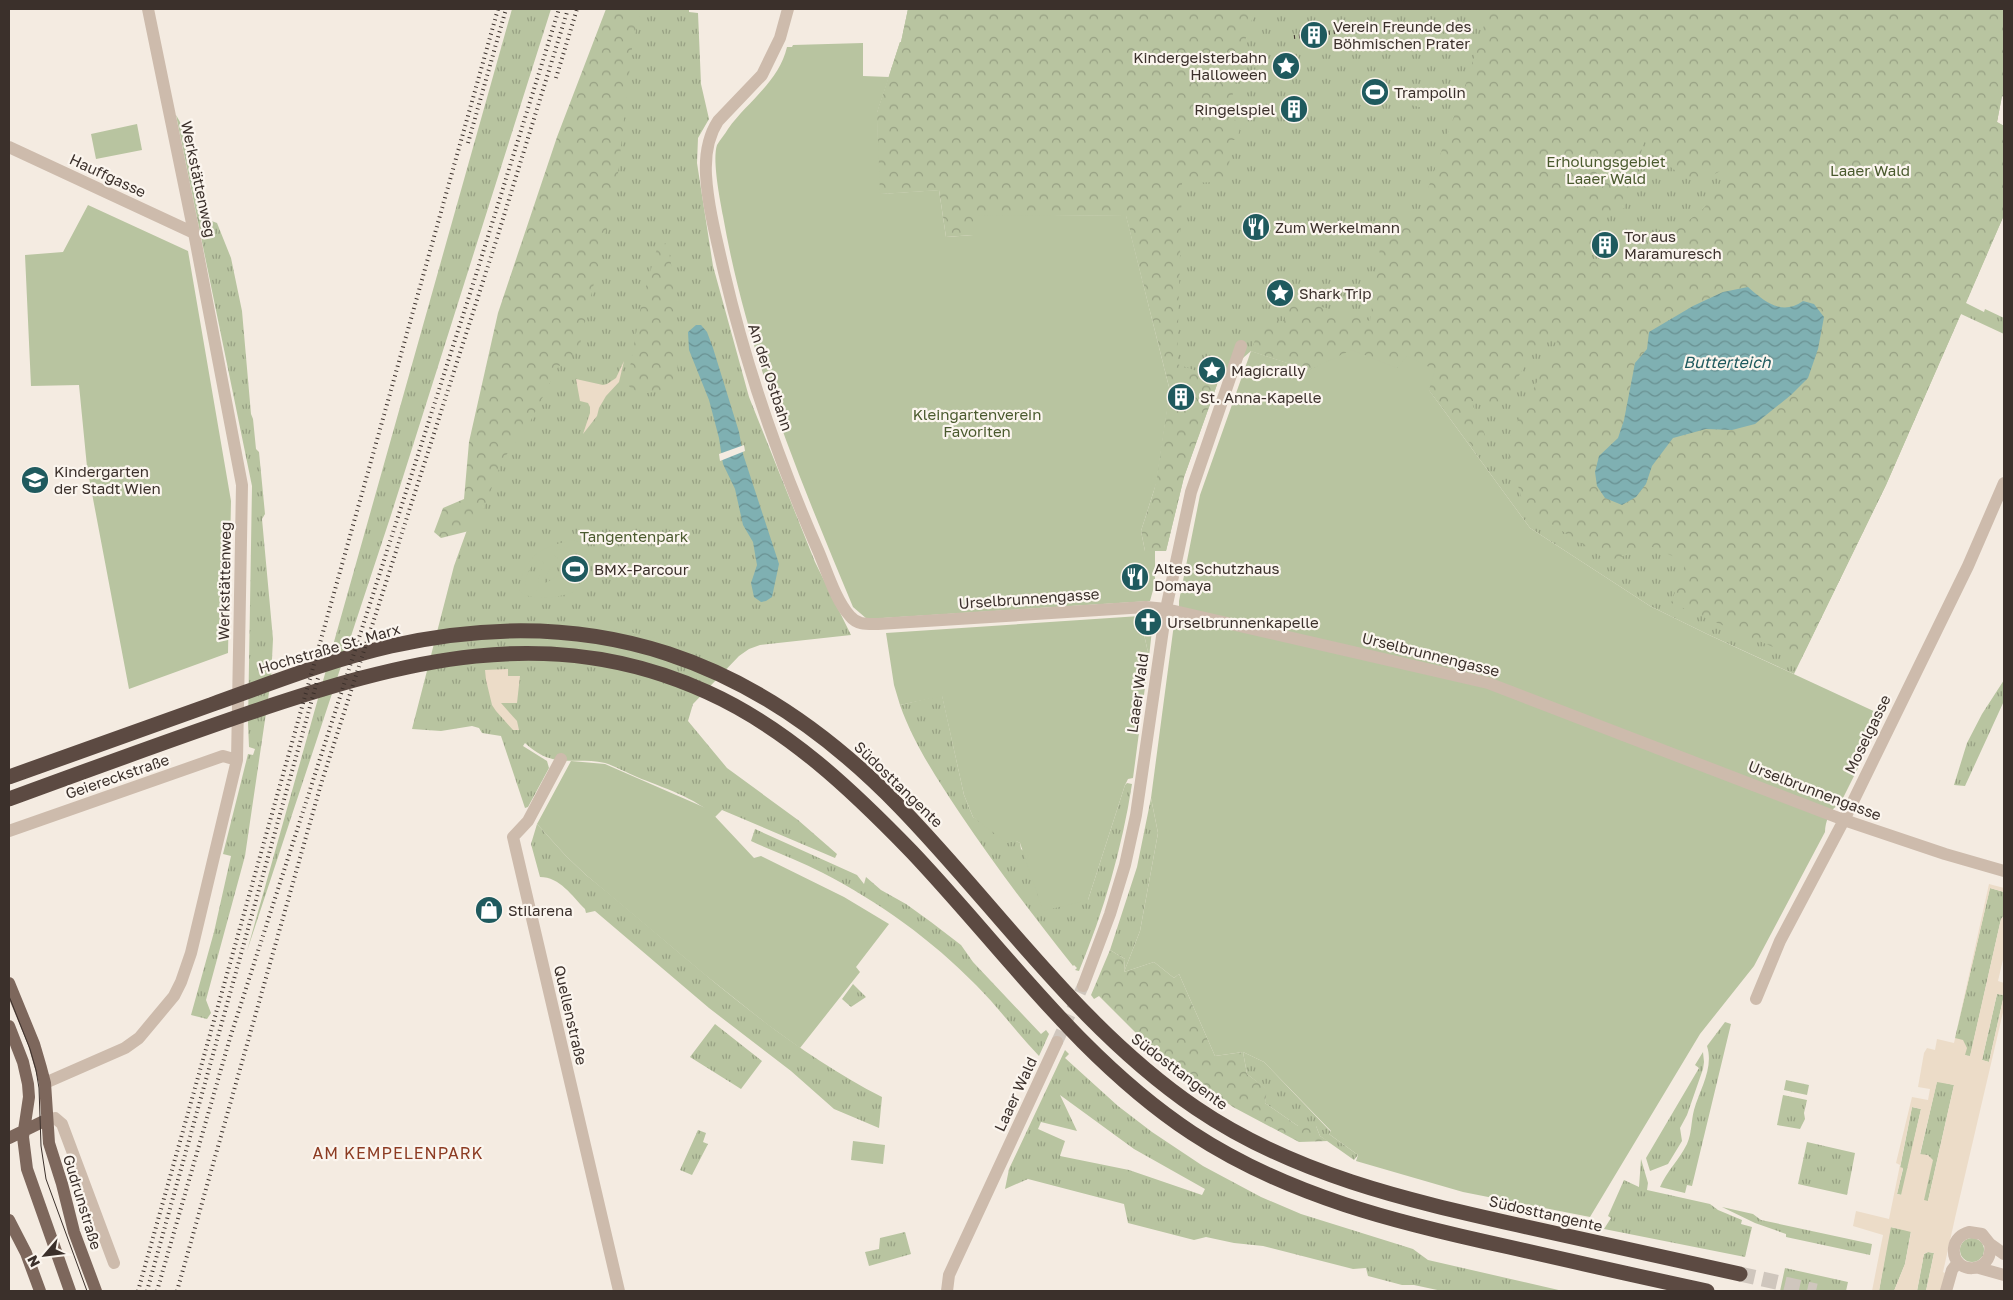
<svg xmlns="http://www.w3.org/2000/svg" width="2013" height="1300" font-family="'Golos Text',sans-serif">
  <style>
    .grass { fill: url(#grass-tufts); fill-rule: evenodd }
    .forest { fill: url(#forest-crowns); fill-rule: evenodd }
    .garden { fill: #b8c4a0; fill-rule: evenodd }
    .plaza { fill: #ecdcc8; fill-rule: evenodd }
    .water { fill: url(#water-waves) }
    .pier { fill: #f4ebe1 }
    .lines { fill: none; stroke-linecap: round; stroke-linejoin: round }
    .minor-tunnel { stroke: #cfc6bd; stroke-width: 12; stroke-dasharray: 12 6; stroke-linecap: butt }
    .highway-tunnel { stroke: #cfc6bd; stroke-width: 15; stroke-dasharray: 15 8; stroke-linecap: butt }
    .minor { stroke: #cdbbac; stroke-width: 12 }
    .major { stroke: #7d675c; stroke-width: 12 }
    .highway { stroke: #5c4a42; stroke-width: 15 }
    .tram { stroke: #3b302b; stroke-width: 1 }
    .rail { stroke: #3b302b; stroke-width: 4; stroke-dasharray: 1 4; stroke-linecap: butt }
    .labels { text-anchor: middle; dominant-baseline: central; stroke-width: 4.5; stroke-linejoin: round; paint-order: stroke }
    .poi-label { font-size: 15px; fill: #3b302b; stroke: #fbf5ee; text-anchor: start }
    .park-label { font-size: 15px; fill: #4a5a2e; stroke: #fbf5ee }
    .street-label { font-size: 15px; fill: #3b302b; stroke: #fbf5ee }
    .water-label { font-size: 16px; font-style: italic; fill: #1f5a5e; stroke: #fbf5ee }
    .neighbourhood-label { font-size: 16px; letter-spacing: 1px; fill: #8c3b22; stroke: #fbf5ee }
  </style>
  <defs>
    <pattern id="grass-tufts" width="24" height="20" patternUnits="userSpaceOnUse" patternTransform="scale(1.25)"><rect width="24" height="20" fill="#b8c4a0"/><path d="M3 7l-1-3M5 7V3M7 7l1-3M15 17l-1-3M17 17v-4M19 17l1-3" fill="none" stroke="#97a083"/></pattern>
    <pattern id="forest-crowns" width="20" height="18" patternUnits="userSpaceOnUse" patternTransform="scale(1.25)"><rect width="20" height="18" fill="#b8c4a0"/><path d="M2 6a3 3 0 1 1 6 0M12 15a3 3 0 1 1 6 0" fill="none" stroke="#97a083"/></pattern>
    <pattern id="water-waves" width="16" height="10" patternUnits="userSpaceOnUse" patternTransform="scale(1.25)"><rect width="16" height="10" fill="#7fb0b2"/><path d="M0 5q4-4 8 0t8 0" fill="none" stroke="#699091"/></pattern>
  </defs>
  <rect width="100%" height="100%" fill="#f4ebe1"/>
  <path class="grass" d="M512 9H551L391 515 247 951Z
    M628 9H689V12L698 13 701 84 709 119 698 138 697 163 713 266 749 397 815 562 851 635 760 645 749 649 739 656 693 704 688 721 727 768 798 820 837 854 835 858 722 810 715 817C697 798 661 787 637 777 627 773 615 766 605 763 572 756 554 770 525 743L523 746 547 761 549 768 528 807 525 808 501 736 482 733 479 728 472 726 441 731 412 729 454 566 512 405Z
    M908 9H2004V97L2002 96 1997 122 2004 126V215L1966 303 1984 312 1985 309 2004 318V334L1961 314 1886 485 1794 674 1707 634 1650 606 1530 528 1429 390 1309 370 1251 351 1219 379 1184 477 1166 551H1145L1170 390 1126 215 939 190 879 194 877 113 900 42H901Z
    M176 115 180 122 209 220 217 223 231 258 242 311 251 414 253 419 256 449 259 452 265 514 262 519 273 639 271 679 245 856 206 1000 211 1013 207 1019 191 1015 214 932 231 856 223 854 248 754 253 755 255 749 249 747 248 723 252 486Z
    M1140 616H1149L1153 621 1149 657Z
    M2004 680V701L1965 786 1954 785 1967 743 1982 714Z
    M942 695 964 795 973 817 1020 843 1021 849 1088 900 1125 785 1127 783 1132 784C1122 848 1104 911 1079 971L1075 970 1077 968 1074 965 1073 966C1034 917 996 867 961 815 938 780 914 745 900 705Z
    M1151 798 1158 833 1140 931 1124 972 1125 959 1110 950 1137 867Z
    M537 824 566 856 586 875C683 953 771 1040 882 1097L879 1128 834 1109 791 1071 709 1008 595 911 586 913 585 909C572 896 560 877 540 877L531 844Z
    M755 829 857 875 864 884 866 877 881 890 906 904 931 922 961 945 973 962 1041 1034 1046 1030 1049 1034 1039 1056C1017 1033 998 1007 976 985 932 940 879 902 823 873 800 861 775 852 751 841Z
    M1990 888 2004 892V916L2001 919 1970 1057 1965 1055 1955 1038Z
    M853 984 866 997 851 1007 842 999Z
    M1997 994 2004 995 1989 1062 1982 1060Z
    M1725 1022 1731 1024 1692 1186 1687 1185 1685 1193 1660 1187C1667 1171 1679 1160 1687 1144 1692 1133 1691 1121 1694 1110 1700 1089 1714 1068 1707 1046Z
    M715 1024 762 1061 741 1089 690 1057Z
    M1065 1050 1069 1054 1065 1058 1118 1106 1152 1132 1203 1166 1261 1197 1301 1214 1413 1249 1428 1260 1563 1291H1442L1414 1285H1402L1368 1276 1366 1268 1353 1269 1263 1246 1234 1243 1206 1237 1194 1240 1128 1223 1124 1204 1028 1179 1005 1189 1009 1169ZM1060 1095 1134 1149 1205 1189 1202 1195 1129 1170 1060 1156 1065 1141 1038 1129 1041 1122 1077 1131Z
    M1243 1052 1264 1062 1331 1132 1329 1134 1358 1155 1354 1160 1320 1136 1316 1126H1298L1265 1103 1266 1089 1247 1074Z
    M1703 1052 1704 1062 1703 1069 1687 1115 1680 1128 1682 1141 1668 1164 1650 1171 1646 1158 1699 1068 1695 1065Z
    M1786 1080 1809 1085 1807 1095 1784 1090Z
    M1937 1081 1954 1085 1928 1201H1924L1920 1155Z
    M1783 1095 1807 1100 1804 1113 1805 1119 1800 1129 1777 1125Z
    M1912 1107 1921 1109 1902 1195 1897 1194 1903 1169 1900 1168Z
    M698 1130 706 1133 703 1142 708 1144 692 1175 680 1170Z
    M1807 1142 1855 1153 1847 1195 1798 1184Z
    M1641 1159 1648 1183 1647 1190 1710 1204 1718 1210 1742 1220 1741 1224 1752 1227 1745 1257 1604 1229 1611 1218 1608 1216 1624 1180 1639 1187Z
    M1722 1207 1753 1214 1761 1220 1872 1244 1870 1255 1786 1237V1234L1755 1223Z
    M1890 1227 1911 1231 1905 1264 1894 1291H1879Z
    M905 1232 911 1254 869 1266 865 1252 879 1249 880 1238Z
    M1960 1250a12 12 0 1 1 24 0a12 12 0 1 1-24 0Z
    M1928 1252 1934 1253 1926 1291H1917L1924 1254Z
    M1785 1268 1848 1282 1846 1291H1780Z"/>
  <path class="forest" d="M606 9H641L632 48 617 182 579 349 558 367 530 422 502 461 481 516 469 531 441 538 434 532 443 508 464 499 469 442 498 313 557 137Z
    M908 9H1256C1242 44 1234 81 1229 119L1242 121 1237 140H1233L1226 182 1182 183 1177 364 1219 379 1184 477 1166 551H1145L1141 531 1156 484 1170 390 1126 215 973 217V235L946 237 939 190 879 194 877 113 900 42H901Z
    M1489 9H2004V97L2002 96 1997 122 2004 126V215L1886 485 1801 659 1671 603 1686 562 1652 547 1608 561 1524 506 1506 445 1562 331 1540 338 1504 403 1471 401 1488 442 1473 447 1429 390 1407 356 1397 368 1352 350 1309 370 1251 351 1264 316 1284 322 1291 298 1370 321 1385 211 1418 216 1466 83ZM1645 137 1655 155 1685 178 1702 181 1722 170 1734 174 1701 211 1681 226 1658 237 1621 246 1597 263 1585 256 1606 218 1623 210 1634 183ZM1748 287 1760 297 1778 307H1794L1808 378 1755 424 1732 430 1706 429 1673 437 1652 466 1646 484 1599 456 1618 438 1624 420 1635 363 1647 349 1650 331 1693 306 1723 292Z
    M667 243C678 289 676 336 678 383 661 390 641 401 627 384L642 300 658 245Z
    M1110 950 1125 959 1124 972 1154 962 1174 978 1179 974 1215 1056 1243 1052 1247 1074 1267 1089 1265 1103 1298 1126H1316L1320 1136 1328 1141 1299 1142 1233 1107 1172 1063 1139 1036 1099 996 1094 999 1091 995Z"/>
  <path class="garden" d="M863 43V76L889 77 877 113 880 194 939 190 946 237 973 235V216L1126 215 1170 391 1156 484 1141 531 1145 551 1155 550V583L1150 601 867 619 853 607C800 480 747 353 723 216 720 200 712 160 717 145 720 140 725 134 728 129 747 102 779 82 787 47H792L793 45Z
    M1357 83 1395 90 1393 101 1356 94Z
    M1401 91 1429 97 1427 109 1399 102Z
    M137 124 142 150 96 159 91 134Z
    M88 205 188 251 231 501 228 653 129 689 87 467 79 385 31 386 25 255 63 252Z
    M1352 350 1397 368 1407 356 1435 370 1429 390 1530 528 1650 606 1707 634 1880 714 1883 718 1840 804C1830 808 1825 822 1825 832L1754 966 1700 1034 1590 1217 1463 1192 1356 1161 1358 1155 1329 1134 1331 1131 1264 1062 1243 1052 1215 1056 1179 974 1174 978 1154 962 1124 972 1140 931 1158 833 1151 798 1174 624 1179 620V601L1200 495 1251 351 1309 370Z
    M575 540 582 546C583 561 582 574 578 589 567 598 525 603 519 589 524 556 543 545 575 540ZM571 546 575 547 577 551 576 559 573 562 559 559 553 555 554 551ZM542 560 544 563 538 581 539 588 535 591H528C521 581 531 561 542 560ZM565 565 569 568 566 572 545 583 544 580C549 569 552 565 565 565Z
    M1140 616 1149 657 1133 778 1128 779 1125 785 1088 900 1043 911 1020 843 1016 841 1007 843 973 817 964 795 942 696 900 705 894 685 886 633Z
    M506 621 554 622 605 627 657 638 647 679 599 668 552 663 508 664Z
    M571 761 605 764 708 809 754 858 761 856 844 897 889 924 856 967 860 972 800 1048 768 1025 704 974 586 875 566 856 537 824Z
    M853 1141 885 1145 883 1164 851 1160Z"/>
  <path class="plaza" d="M624 361 619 382 606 396 599 408 597 416 583 434 590 413V407L588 403 580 401 576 379 603 385 607 384 616 378Z
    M508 669V676H520L517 703H501L517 721 519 730H513L496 711 492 705 486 680 485 670Z
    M1989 884 2004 888V892L1990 888 1955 1038 1963 1040 1967 1048 1965 1055 1970 1056 2001 919 2004 916V955L1998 981 2004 983V1008L1955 1218 1943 1272 1945 1273 1941 1291H1926L1934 1253 1928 1252 1924 1254 1917 1291H1894L1905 1264 1911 1232 1891 1227 1879 1291H1872L1883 1235 1853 1226 1856 1211 1889 1219 1900 1165 1896 1163 1912 1097 1928 1100 1930 1089 1918 1087 1924 1053 1927 1048 1935 1050 1937 1039 1954 1043ZM1997 994 2004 995 1989 1062 1982 1060ZM1937 1082 1954 1085 1928 1201 1924 1200 1933 1160 1928 1155 1920 1154ZM1912 1107 1921 1109 1901 1195 1897 1194 1903 1168 1900 1167Z"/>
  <path class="water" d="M1748 287C1765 302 1782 316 1803 301L1814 304 1824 317 1818 349 1808 378 1791 395 1755 424 1732 430 1706 429 1673 438 1652 466 1646 484 1636 497 1622 505 1605 498 1597 486 1595 472 1599 456 1618 438 1624 420 1635 363 1647 349 1649 332 1693 306 1723 292Z
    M696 325H701L707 332 713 348 739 432 743 454 779 564 772 597 766 601 761 602 754 597 751 583 757 565 753 542 743 525 735 489 723 464 719 438 709 400 689 350 688 332Z"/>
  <path class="pier" d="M744 445 745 451 720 461 719 454Z"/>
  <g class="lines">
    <path class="minor-tunnel" d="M1057 1042 1083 986"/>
    <path class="highway-tunnel" d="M1740 1274 1816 1291"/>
    <path class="minor" d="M788 9 780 38 762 75 718 121C707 138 705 156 706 175 708 208 717 241 724 272 746 366 778 459 817 548 826 568 835 600 850 616 857 625 867 624 878 624L1146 607 1166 609 1488 683 1844 820 1945 854 2004 871
      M9 147 194 233
      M561 759 528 821 513 837 619 1291
      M9 831 223 756 237 760
      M1083 986 1110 914 1125 865 1136 815 1166 609 1191 492 1241 346
      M1756 999 1780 941 1844 820 1968 566 2004 483
      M45 1083 125 1048 139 1038 174 996 181 982 191 953 237 760 242 485 194 233 148 9
      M46 1120 55 1118 62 1124 114 1263
      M1990 1244C1994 1276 1951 1275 1954 1248 1955 1239 1962 1234 1969 1232L1982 1234 1990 1244 2004 1254
      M1979 1268 2004 1275
      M947 1291 949 1275 955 1262 1057 1042
      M1946 1291 1952 1270 1958 1262"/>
    <path class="major" d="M9 983 34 1044 41 1068 45 1083 49 1143 62 1184 74 1232 96 1291
      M9 1026 23 1062 28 1084 29 1097 23 1137 27 1169 70 1291
      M9 1138 46 1120
      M9 1220 26 1253 40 1291"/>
    <path class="highway" d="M9 777C77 752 145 728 213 704 272 683 330 660 391 646 594 600 757 659 900 807 997 907 1079 1028 1196 1108 1293 1174 1406 1200 1518 1225 1592 1242 1666 1258 1740 1274
      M9 799C88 770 167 741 246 714 402 661 549 620 707 692 787 728 852 790 912 852 1003 948 1080 1059 1192 1133 1288 1196 1398 1223 1509 1247 1575 1262 1641 1277 1707 1291"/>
    <path class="tram" d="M9 996 30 1049 36 1070 39 1088 41 1146 46 1179 87 1291"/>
    <path class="rail" d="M1294 37 1335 32
      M556 78 577 9
      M468 143 506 9
      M138 1291 498 9
      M147 1291 318 678
      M157 1291 230 1038 475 278 559 9
      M177 1291 321 784 497 238 568 9"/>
  </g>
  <defs>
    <symbol id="building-disc" viewBox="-11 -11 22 22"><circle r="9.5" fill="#1f5a5e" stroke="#fbf5ee"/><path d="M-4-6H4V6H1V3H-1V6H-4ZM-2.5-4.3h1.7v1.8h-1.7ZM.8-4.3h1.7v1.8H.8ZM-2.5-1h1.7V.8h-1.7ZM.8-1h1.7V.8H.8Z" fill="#fff"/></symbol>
    <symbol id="sight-disc" viewBox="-11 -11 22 22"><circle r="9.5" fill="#1f5a5e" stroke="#fbf5ee"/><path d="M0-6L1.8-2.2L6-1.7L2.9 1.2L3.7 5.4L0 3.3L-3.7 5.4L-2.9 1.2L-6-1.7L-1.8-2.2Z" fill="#fff"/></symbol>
    <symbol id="stadium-disc" viewBox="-11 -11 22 22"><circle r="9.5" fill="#1f5a5e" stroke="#fbf5ee"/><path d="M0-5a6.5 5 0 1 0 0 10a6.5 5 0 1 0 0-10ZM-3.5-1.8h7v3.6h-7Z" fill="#fff"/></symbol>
    <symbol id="restaurant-disc" viewBox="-11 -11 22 22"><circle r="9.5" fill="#1f5a5e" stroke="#fbf5ee"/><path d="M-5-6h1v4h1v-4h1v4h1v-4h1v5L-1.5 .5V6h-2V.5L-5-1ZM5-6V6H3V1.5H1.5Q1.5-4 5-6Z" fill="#fff"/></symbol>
    <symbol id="school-disc" viewBox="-11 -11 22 22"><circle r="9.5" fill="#1f5a5e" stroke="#fbf5ee"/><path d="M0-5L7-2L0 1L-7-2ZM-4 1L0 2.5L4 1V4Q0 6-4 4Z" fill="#fff"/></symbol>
    <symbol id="church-disc" viewBox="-11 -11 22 22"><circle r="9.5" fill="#1f5a5e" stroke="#fbf5ee"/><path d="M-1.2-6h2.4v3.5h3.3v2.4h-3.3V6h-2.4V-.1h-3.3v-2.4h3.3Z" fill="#fff"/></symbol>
    <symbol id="shop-disc" viewBox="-11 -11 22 22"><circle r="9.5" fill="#1f5a5e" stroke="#fbf5ee"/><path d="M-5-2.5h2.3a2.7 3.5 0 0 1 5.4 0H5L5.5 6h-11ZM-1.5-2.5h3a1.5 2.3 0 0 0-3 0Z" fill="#fff"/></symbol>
  </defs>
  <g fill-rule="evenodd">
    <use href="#building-disc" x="1298" y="19" width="32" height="32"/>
    <use href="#sight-disc" x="1270" y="50" width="32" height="32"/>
    <use href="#stadium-disc" x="1359" y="76" width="32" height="32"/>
    <use href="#building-disc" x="1278" y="93" width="32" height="32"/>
    <use href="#restaurant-disc" x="1240" y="211" width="32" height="32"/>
    <use href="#building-disc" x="1589" y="229" width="32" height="32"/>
    <use href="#sight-disc" x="1264" y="277" width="32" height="32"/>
    <use href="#sight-disc" x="1196" y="354" width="32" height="32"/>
    <use href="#building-disc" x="1165" y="381" width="32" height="32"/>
    <use href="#school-disc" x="19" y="464" width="32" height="32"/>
    <use href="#stadium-disc" x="559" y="553" width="32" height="32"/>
    <use href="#restaurant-disc" x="1119" y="561" width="32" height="32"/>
    <use href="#church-disc" x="1132" y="606" width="32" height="32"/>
    <use href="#shop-disc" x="473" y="894" width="32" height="32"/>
  </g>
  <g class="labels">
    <g class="poi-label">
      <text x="1333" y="26">Verein Freunde des<tspan x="1333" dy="17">Böhmischen Prater</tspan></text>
      <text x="1267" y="57" text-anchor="end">Kindergeisterbahn<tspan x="1267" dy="17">Halloween</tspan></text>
      <text x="1394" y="92">Trampolin</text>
      <text x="1275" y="109" text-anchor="end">Ringelspiel</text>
      <text x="1275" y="227">Zum Werkelmann</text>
      <text x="1624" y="236">Tor aus<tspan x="1624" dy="17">Maramuresch</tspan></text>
      <text x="1299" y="293">Shark Trip</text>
      <text x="1231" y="370">Magicrally</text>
      <text x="1200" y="397">St. Anna-Kapelle</text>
      <text x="54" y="471">Kindergarten<tspan x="54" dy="17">der Stadt Wien</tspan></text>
      <text x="1154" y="568">Altes Schutzhaus<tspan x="1154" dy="17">Domaya</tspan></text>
      <text x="594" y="569">BMX-Parcour</text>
      <text x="1167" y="622">Urselbrunnenkapelle</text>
      <text x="508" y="910">Stilarena</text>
    </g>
    <g class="park-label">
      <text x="1606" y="161">Erholungsgebiet<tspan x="1606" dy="17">Laaer Wald</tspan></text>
      <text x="1870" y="170">Laaer Wald</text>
      <text x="977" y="414">Kleingartenverein<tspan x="977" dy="17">Favoriten</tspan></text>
      <text x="634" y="536">Tangentenpark</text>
    </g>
    <g class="street-label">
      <text transform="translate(108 175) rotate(25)">Hauffgasse</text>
      <text transform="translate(199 179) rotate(78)">Werkstättenweg</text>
      <text transform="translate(771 377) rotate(72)">An der Ostbahn</text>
      <text transform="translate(224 581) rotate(-89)">Werkstättenweg</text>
      <text transform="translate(1029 598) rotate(-4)">Urselbrunnengasse</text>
      <text transform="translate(329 648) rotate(-16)">Hochstraße St. Marx</text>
      <text transform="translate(1431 654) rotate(14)">Urselbrunnengasse</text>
      <text transform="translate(1137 693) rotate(-82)">Laaer Wald</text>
      <text transform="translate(1867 734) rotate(-64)">Moselgasse</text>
      <text transform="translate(117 776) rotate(-19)">Geiereckstraße</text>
      <text transform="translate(899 784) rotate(44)">Südosttangente</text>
      <text transform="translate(1815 790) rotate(21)">Urselbrunnengasse</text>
      <text transform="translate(571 1015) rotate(77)">Quellenstraße</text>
      <text transform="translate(1180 1071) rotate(37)">Südosttangente</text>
      <text transform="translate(1015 1094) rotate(-65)">Laaer Wald</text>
      <text transform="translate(83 1202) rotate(73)">Gudrunstraße</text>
      <text transform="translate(1546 1213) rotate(13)">Südosttangente</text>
    </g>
    <g class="water-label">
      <text x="1727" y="362">Butterteich</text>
    </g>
    <g class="neighbourhood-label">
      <text x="398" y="1153">AM KEMPELENPARK</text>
    </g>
  </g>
  <rect width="2013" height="1300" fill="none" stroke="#3b302b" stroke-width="20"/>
  <g transform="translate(45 1255) rotate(242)" stroke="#fbf5ee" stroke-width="4" paint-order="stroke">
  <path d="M0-4L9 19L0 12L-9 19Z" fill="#3b302b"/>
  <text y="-8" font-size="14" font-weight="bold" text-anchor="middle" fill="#3b302b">N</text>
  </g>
</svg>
